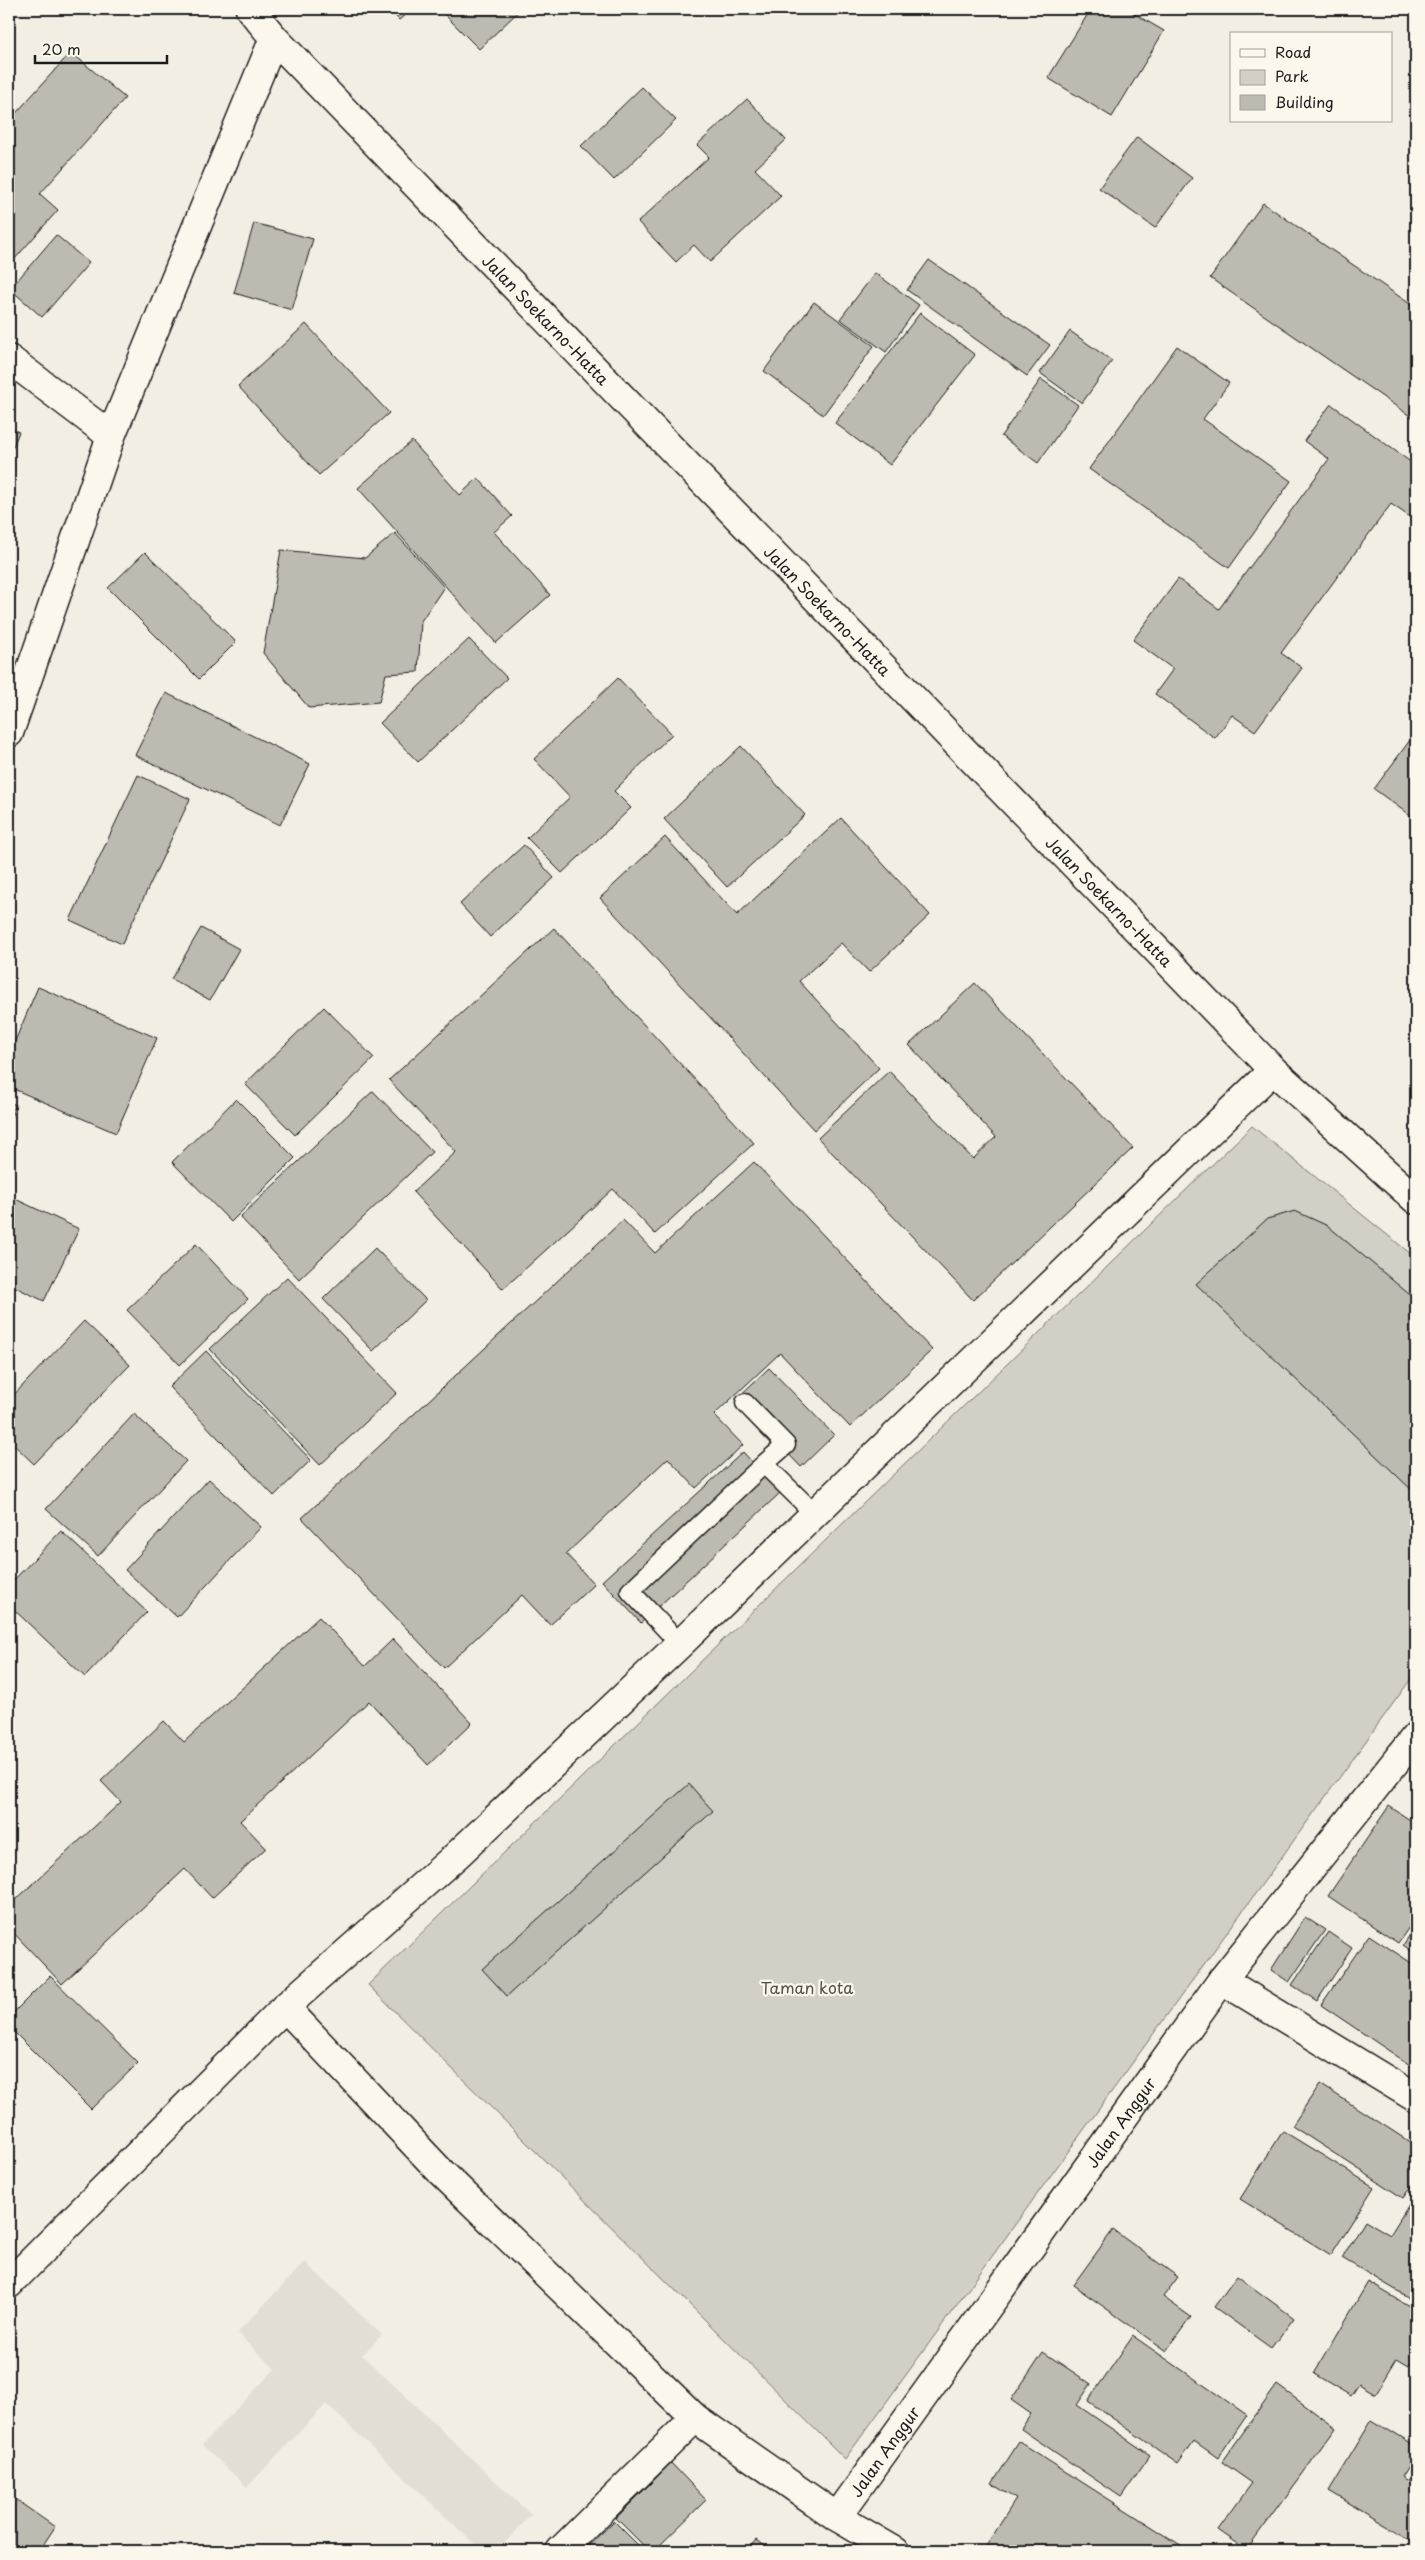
<svg xmlns="http://www.w3.org/2000/svg" width="1425" height="2560" font-family="'Playpen Sans',sans-serif">
  <style>
    .built { fill: #e2ded5 }
    .green { fill: #d2cfc6; stroke: #777671 }
    .building { fill: #bdbab1; stroke: #1c1c1c }
    .lines { fill: none; stroke-linecap: round; stroke-linejoin: round }
    .service-casing { stroke: #1c1c1c; stroke-width: 21 }
    .minor-casing { stroke: #1c1c1c; stroke-width: 31 }
    .tertiary-casing { stroke: #1c1c1c; stroke-width: 31 }
    .trunk-casing { stroke: #1c1c1c; stroke-width: 31 }
    .service { stroke: #fbf7ec; stroke-width: 18 }
    .minor { stroke: #fbf7ec; stroke-width: 28 }
    .tertiary { stroke: #fbf7ec; stroke-width: 28 }
    .trunk { stroke: #fbf7ec; stroke-width: 28 }
    .labels { text-anchor: middle; dominant-baseline: central; stroke-width: 4.5; stroke-linejoin: round; paint-order: stroke }
    .street-label { font-size: 16px; fill: #1c1c1c; stroke: #fbf7ec }
    .park-label { font-size: 16px; fill: #53524f; stroke: #fbf7ec }
  </style>
  <rect width="100%" height="100%" fill="#f2eee4"/>
  <filter id="ink" filterUnits="userSpaceOnUse"><feTurbulence type="fractalNoise" baseFrequency=".02" numOctaves="2"/><feDisplacementMap in="SourceGraphic" scale="10" xChannelSelector="R" yChannelSelector="G"/><feConvolveMatrix kernelMatrix="1 2 1 2 8 2 1 2 1" color-interpolation-filters="sRGB"/></filter>
  <g filter="url(#ink)">
    <path class="built" d="M305 2262 382 2335 362 2355 531 2515 497 2551H482L326 2404 247 2487 202 2445 275 2369 237 2333Z"/>
    <path class="green" d="M1252 1126 1416 1258V1672L845 2459 368 1985Z"/>
    <path class="building" d="M389 9H412L399 20Z
      M439 9H520V10L479 49Z
      M1091 9H1126L1164 31 1112 117 1048 78Z
      M1408 9H1416V15Z
      M71 52 125 98 40 194 58 210 13 261 9 257V121Z
      M642 87 676 120 614 180 581 146Z
      M747 99 786 140 755 169 781 196 710 262 694 245 676 262 638 222 709 157 697 145Z
      M1137 137 1192 178 1155 228 1099 188Z
      M1263 203 1416 308V420L1210 278Z
      M254 223 313 239 292 310 234 293Z
      M56 235 89 263 42 317 10 289Z
      M929 260 1050 345 1027 376 907 290Z
      M875 273 919 305 886 352 840 319Z
      M814 302 874 346 823 415 764 371Z
      M920 313 975 355 890 465 835 423Z
      M306 324 389 413 319 475 238 386Z
      M1070 331 1112 361 1082 403 1040 373Z
      M1177 346 1229 383 1203 419 1291 481 1229 568 1089 469Z
      M1041 379 1078 405 1038 463 1001 436Z
      M1331 404 1416 466V509L1410 517 1391 504 1281 653 1302 668 1255 731 1232 715 1215 738 1155 694 1173 669 1133 640 1178 579 1219 609 1329 459 1304 441Z
      M9 428 19 432 9 456Z
      M412 441 460 495 478 478 512 516 494 532 550 595 496 643 358 488Z
      M395 533 444 587 421 621 418 672 386 674 379 702 309 708 263 653 281 550 365 558Z
      M145 552 236 642 199 679 108 588Z
      M469 639 507 678 418 762 380 723Z
      M618 678 672 734 614 791 631 808 562 873 527 838 570 797 534 759Z
      M166 693 310 764 280 825 135 755Z
      M1416 732V820L1374 789Z
      M741 746 805 815 727 887 664 819Z
      M138 775 190 799 122 944 70 920Z
      M841 818 930 915 869 972 841 943 799 981 879 1068 814 1130 600 898 665 837 737 915Z
      M524 845 554 878 490 937 460 904Z
      M201 928 239 949 210 1000 171 979Z
      M554 928 754 1143 655 1234 613 1189 503 1289 413 1192 456 1152 389 1080Z
      M975 983 1133 1148 973 1300 818 1138 889 1071 973 1159 996 1137 909 1045Z
      M38 987 157 1038 116 1133 9 1087V1055Z
      M324 1007 374 1058 295 1135 245 1084Z
      M373 1091 432 1152 299 1279 240 1217Z
      M236 1099 295 1158 231 1222 172 1162Z
      M9 1102 16 1105 9 1121Z
      M754 1162 932 1350 850 1427 780 1353 714 1415 743 1445 696 1488 668 1458 566 1554 594 1584 550 1625 522 1595 444 1668 302 1518 623 1220 655 1253Z
      M9 1196 79 1229 44 1301 9 1284Z
      M1295 1211 1328 1226 1416 1300V1494L1196 1284 1267 1219Z
      M196 1244 248 1299 180 1365 127 1310Z
      M375 1248 426 1300 373 1351 323 1299Z
      M287 1277 397 1393 320 1465 210 1349Z
      M84 1321 130 1365 34 1464 9 1440V1400Z
      M206 1351 311 1460 274 1496 169 1387Z
      M769 1368 834 1435 801 1467 736 1399Z
      M134 1414 186 1461 98 1556 46 1509Z
      M743 1452 780 1493 641 1623 602 1581Z
      M209 1479 261 1527 177 1617 125 1570Z
      M61 1531 147 1612 85 1677 9 1605V1585Z
      M319 1617 365 1666 393 1639 472 1723 428 1765 369 1701 240 1821 266 1848 212 1898 185 1869 62 1984 9 1928V1906L121 1802 101 1781 164 1721 184 1742Z
      M689 1784 713 1811 507 1996 482 1969Z
      M1389 1806 1416 1824V1917L1398 1943 1328 1896Z
      M1305 1917 1325 1930 1289 1982 1271 1970Z
      M1416 1926V1954L1403 1945Z
      M1328 1932 1352 1948 1317 2001 1292 1985Z
      M1369 1935 1416 1966V2069L1321 2005Z
      M50 1976 138 2063 91 2109 9 2027V2017Z
      M1320 2084 1416 2146V2179L1403 2198 1292 2126Z
      M1283 2131 1374 2187 1331 2255 1240 2199Z
      M1416 2193V2302L1342 2258 1365 2220 1390 2235Z
      M1113 2230 1178 2277 1163 2297 1191 2317 1166 2351 1073 2285Z
      M1237 2276 1294 2318 1271 2348 1214 2307Z
      M1368 2282 1416 2310V2353L1409 2366 1397 2359 1376 2394 1359 2384 1351 2396 1314 2374Z
      M1133 2336 1247 2415 1218 2458 1194 2441 1178 2464 1088 2401Z
      M1043 2352 1091 2384 1077 2405 1150 2455 1121 2497 1021 2429 1031 2414 1011 2400Z
      M1277 2385 1336 2428 1247 2550 1218 2530 1252 2483 1222 2462Z
      M1372 2420 1416 2447V2454L1402 2476 1416 2484V2543L1329 2491Z
      M1019 2442 1190 2551H983L1016 2499 992 2484Z
      M671 2463 706 2500 654 2551H649L616 2518Z
      M9 2495 55 2527 39 2551H9Z
      M614 2521 644 2551H583Z
      M757 2540 771 2551H747Z"/>
    <g class="lines">
      <defs>
        <path id="service" d="M745 1403 786 1445 764 1464 815 1514
          M680 1644 630 1591 764 1464"/>
        <path id="minor" d="M9 359 111 436
          M1222 1980 1416 2098
          M560 2551 695 2418"/>
        <g id="tertiary">
          <path d="M9 733 111 436 274 38"/>
          <path d="M285 2007 442 2173 695 2418 837 2517 895 2551"/>
          <path d="M9 2284 285 2007 457 1855 680 1644 1273 1070"/>
          <path id="s1" d="M837 2517 1222 1980 1416 1736"/>
        </g>
        <g id="trunk">
          <path id="s2" d="M250 9 274 38 1273 1070 1416 1200"/>
        </g>
      </defs>
      <use href="#service" class="service-casing"/>
      <use href="#minor" class="minor-casing"/>
      <use href="#tertiary" class="tertiary-casing"/>
      <use href="#trunk" class="trunk-casing"/>
      <use href="#service" class="service"/>
      <use href="#minor" class="minor"/>
      <use href="#tertiary" class="tertiary"/>
      <use href="#trunk" class="trunk"/>
    </g>
  </g>
  <g class="labels">
    <g class="street-label">
      <text stroke="none"><textPath href="#s2" startOffset="429">Jalan Soekarno-Hatta</textPath></text>
      <text stroke="none"><textPath href="#s2" startOffset="834">Jalan Soekarno-Hatta</textPath></text>
      <text stroke="none"><textPath href="#s2" startOffset="1239">Jalan Soekarno-Hatta</textPath></text>
      <text stroke="none"><textPath href="#s1" startOffset="486">Jalan Anggur</textPath></text>
      <text stroke="none"><textPath href="#s1" startOffset="81">Jalan Anggur</textPath></text>
    </g>
    <g class="park-label">
      <text x="807" y="1987">Taman kota</text>
    </g>
  </g>
  <rect width="1425" height="2560" fill="none" stroke="#fbf7ec" stroke-width="30"/>
  <rect x="15" y="15" width="1395" height="2530" fill="none" stroke="#1c1c1c" stroke-width="2" filter="url(#ink)"/>
  <rect x="1230" y="32" width="162" height="90" fill="#fbf7ec" stroke="#a29f99"/>
  <rect x="1240" y="49" width="25" height="8" fill="#fbf7ec" stroke="#a29f99"/>
  <text x="1275" y="58" font-size="15" fill="#1c1c1c">Road</text>
  <rect x="1240" y="70" width="25" height="15" fill="#d2cfc6" stroke="#a29f99"/>
  <text x="1275" y="82" font-size="15" fill="#1c1c1c">Park</text>
  <rect x="1240" y="95" width="25" height="15" fill="#bdbab1" stroke="#a29f99"/>
  <text x="1275" y="108" font-size="15" fill="#1c1c1c">Building</text>
  <path d="M35 55v8h132v-8" fill="none" stroke="#1c1c1c" stroke-width="2.5"/>
  <text x="42" y="55" font-size="15" fill="#1c1c1c" stroke="#fbf7ec" stroke-width="4" paint-order="stroke">20 m</text>
</svg>
